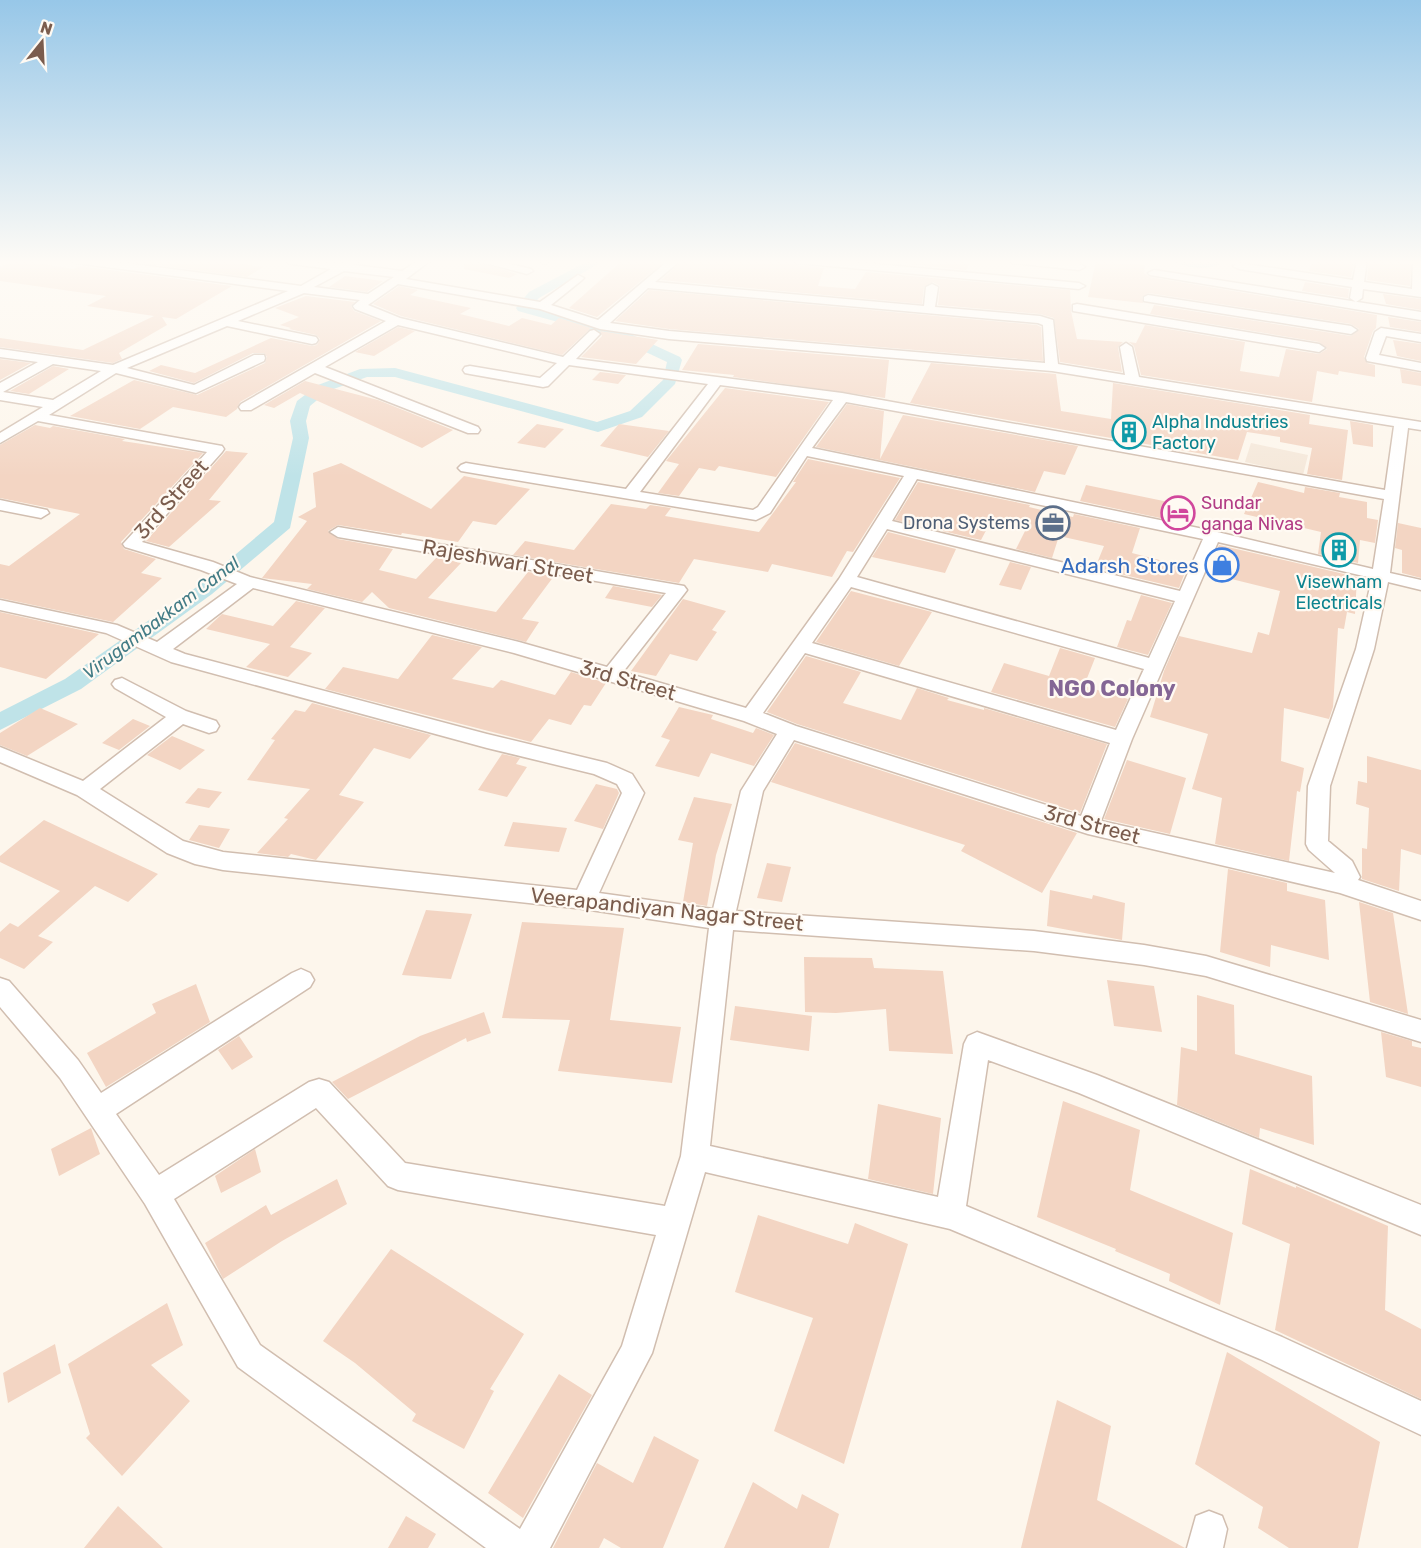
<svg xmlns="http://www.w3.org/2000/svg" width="1421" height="1548" font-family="Rubik,sans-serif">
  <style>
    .residential { fill: #f5e8da }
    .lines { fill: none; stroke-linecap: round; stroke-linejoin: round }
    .canal { fill: #bfe3e8; fill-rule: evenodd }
    .building { fill: #f3d5c3 }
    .street-casing { stroke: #d1beb0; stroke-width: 3 }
    .street { fill: #fff; fill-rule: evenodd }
    .labels { text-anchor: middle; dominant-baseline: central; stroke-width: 4.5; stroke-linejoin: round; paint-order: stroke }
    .far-culture-label { font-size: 18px; fill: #0d838f; stroke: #fffaf3; text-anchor: start }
    .far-hotel-label { font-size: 18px; fill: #b23c85; stroke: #fffaf3; text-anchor: start }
    .far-service-label { font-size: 18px; fill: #4e5e75; stroke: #fffaf3; text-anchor: end }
    .far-water-label { font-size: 18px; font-style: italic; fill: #437c86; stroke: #fffaf3 }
    .street-label { font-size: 21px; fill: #7a5c4d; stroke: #fffaf3 }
    .shop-label { font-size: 21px; fill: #366cbe; stroke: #fffaf3; text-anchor: end }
    .neighbourhood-label { font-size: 22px; font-weight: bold; fill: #846695; stroke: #fffaf3 }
  </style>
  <rect width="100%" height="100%" fill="#fdf6ec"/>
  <path class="residential" d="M1251 443 1308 455 1303 475 1245 462Z"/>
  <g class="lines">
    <path class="canal" d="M590 260H605L539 298 532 306 626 332 680 357 682 360 675 384 642 417 598 432 395 377H367L328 391 310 406 306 421 309 438 290 528 212 594 81 689 0 730V712L65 679 198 586 274 522 293 438 290 421 297 401 318 385 360 369 395 368 597 422 630 411 663 380 667 362 616 338 518 311 516 308 529 292Z
      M1173 260H1227C1216 271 1184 270 1173 260Z"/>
  </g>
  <path class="building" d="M16 260 74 269 79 266 232 286 176 319 162 317 167 325 119 353 122 359 113 363 0 347V338L83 350 154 316 87 306 106 296 0 281V267Z
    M120 260H212L263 267 247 277Z
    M464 260H472L517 274 509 278 464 269Z
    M623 260 664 262 597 317 569 308Z
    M683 260H790L797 265 824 268 818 286 855 289 866 272 1070 290 1071 311 1077 339 1123 342 1118 347 1122 372 1060 362 1054 318 1040 314 938 305 940 286 933 282 924 287 922 304 661 280Z
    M872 260H971L966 270Z
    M1313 260H1355L1351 277 1309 271Z
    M1369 260 1411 264 1410 286 1367 280Z
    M1096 261 1145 265 1144 273 1150 277 1377 315 1376 328 1373 331 1364 357 1367 363 1375 365V377L1339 371 1338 375 1317 371 1312 402 1141 375 1134 346 1129 342 1136 343 1145 325 1245 342 1240 371 1279 377 1286 349 1319 354 1327 349 1319 342 1150 314 1154 305 1351 336 1359 329 1351 324 1148 293 1142 297 1143 303 1088 297Z
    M345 276 383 281 367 292 329 287Z
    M1305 282 1349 289 1348 298 1302 291Z
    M399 286 418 290 410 295 471 308 460 314 509 326 522 318 551 325 559 318 591 328 562 355 401 316 373 304Z
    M649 290 1037 325 1041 327 1043 361 669 329 615 321Z
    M1383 294 1421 299V310L1386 304Z
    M306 296 355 302 351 306 354 311 381 321 240 402 237 409 226 417 173 407 140 429 70 416 134 380 197 395 265 363 267 357 264 353H253L194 383 149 371 161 365 195 373 271 338 312 346 317 345 320 339 316 335 289 329 291 328 280 325 299 317 275 308Z
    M1388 317 1421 322V332L1390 327Z
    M398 327 415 331 374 356 355 352Z
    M600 331 658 340 636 364 581 357 602 336Z
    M1393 340 1421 344V361L1397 356Z
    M698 344 889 360 885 398 733 377 734 375 682 370Z
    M0 359 31 363 0 380Z
    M931 363 1056 374 1061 411 1111 419 1113 383 1310 415 1309 424 1348 430 1342 480 1307 474 1312 448 1280 442V437L1247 432 1238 460 910 403Z
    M53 366 69 369 29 394 10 391Z
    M1400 369 1421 373V386L1402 383Z
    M600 372 626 375 618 384 592 380Z
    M305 381 378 400 453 430 422 448 300 393 274 408 264 405Z
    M725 388 829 402 776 477 719 466 715 471 699 468 679 496 658 493 679 464 666 461Z
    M847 404 884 411 880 459 903 415 1078 446 1065 475 1044 471 1035 492 816 447Z
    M1350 421 1373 425V447L1353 444Z
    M537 424 564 429 545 448 517 443Z
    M619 424 669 431 648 457 600 446Z
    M35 425 50 428 53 426 125 439 122 441 203 453 121 542 124 549 156 559 141 573 162 578 113 622 0 598V564L9 566 80 514 0 498V445Z
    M226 451 248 453 209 500 221 501 169 547 146 541Z
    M808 459 900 478 853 552 847 551 832 577 772 564 768 572 694 559 679 583 513 555 525 541 574 550 611 504 646 509 650 505 671 508 665 516 759 532 796 482H793Z
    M341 463 431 509 464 476 530 489 496 525 473 521 458 542 402 533 401 535 338 525 328 531 338 539 393 549 379 570 416 579 437 557 461 563 428 598 451 603 496 612 528 572 554 576 522 619 539 622 526 642 389 608 372 592 362 602 307 589 312 584 262 578 307 521 298 517 316 507 313 473Z
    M918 482 1030 505 1029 507 1054 513 1073 517 1074 514 1140 528 1132 553 1187 567 1184 575 1179 588 1095 568 1104 546 1059 536 1052 558 1016 549 1026 529 991 521 981 540 895 520Z
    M1258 482 1304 493 1305 487 1340 493 1339 497 1367 502V518L1378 520 1375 543 1360 540 1358 563 1318 554 1321 532 1244 514Z
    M1086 485 1183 505 1179 522 1080 501Z
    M1398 523 1421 528V578L1402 573V550L1395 548Z
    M888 532 956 549 945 573 872 557Z
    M1219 545 1357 577 1355 614 1347 612 1344 629 1338 628 1333 707 1329 719 1284 708 1281 761 1304 768 1300 792 1297 791 1289 861 1215 844 1222 798 1192 789 1208 734 1150 717 1164 671 1179 636 1252 653 1258 632 1269 635 1280 591 1207 573Z
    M1010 562 1031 567 1021 590 999 585Z
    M613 586 662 595 652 607 605 598Z
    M851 591 932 612 899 666 816 642Z
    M1141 595 1172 603 1148 655 1117 647 1127 620 1131 621Z
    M683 599 726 611 712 630 717 632 697 661 670 654 656 676 631 671Z
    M296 601 325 608 290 647 312 653 288 677 246 667 270 644 206 629 222 614 273 626Z
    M0 612 99 634 46 679 0 667Z
    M432 635 482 647 452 679 493 688 501 680 555 695 571 672 606 683 591 706 584 705 571 725 549 719 531 742 325 689 343 667 398 679Z
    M1060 648 1095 658 1084 686 1128 699 1115 727 991 692 1004 663 1049 676Z
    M806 656 861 672 843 703 901 720 917 688 949 698 947 700 984 710V708L1107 744 1080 813 797 724 767 712Z
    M312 703 431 735 410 759 374 748 339 795 364 802 316 860 291 854 288 857 257 853 288 819 284 818 310 789 247 780 275 740 271 739 295 710 305 712Z
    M679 707 713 715 711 719 753 733 756 728 774 735 754 766 711 753 699 777 655 766 670 740 661 737Z
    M40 708 78 724 27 756 0 745V733Z
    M133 719 150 726 119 750 102 743Z
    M172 736 205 750 180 770 147 755Z
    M795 743 1077 833 1042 893 961 851 965 845 771 782Z
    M502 754 520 758 516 764 527 767 507 797 478 790Z
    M1367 756 1421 770V855L1401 849 1399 891 1362 879V848L1367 849 1369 808 1356 804 1358 781 1367 783Z
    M1127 760 1186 778 1170 834 1104 819Z
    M596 784 617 789 619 793 603 829 574 821Z
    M198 788 222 792 209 808 185 803Z
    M694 797 732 804 716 855 707 906 683 902 693 843 678 840Z
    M44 820 158 874 128 902 95 886 38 936 53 942 24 969 0 958V932L10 923 18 927 60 891 0 862V856Z
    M513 822 567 828 559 852 504 846Z
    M199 825 230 829 219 848 189 840Z
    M767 863 791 867 782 902 757 898Z
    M1228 869 1287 883V891L1325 900 1329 960 1271 945 1270 967 1220 952Z
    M1050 890 1092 899 1093 895 1125 903 1122 940 1047 926Z
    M1359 902 1393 913 1408 1014 1370 1002Z
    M426 910 472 914 451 979 402 975Z
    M522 922 624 928 610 1020 681 1027 672 1083 558 1071 570 1020 502 1018Z
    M804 957 872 958 874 968 943 971 953 1054 889 1051 886 1009 836 1013 805 1012Z
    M1107 980 1154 986 1162 1032 1114 1026Z
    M196 984 210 1022 106 1087 87 1053 156 1013 152 1004Z
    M1197 995 1234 1005 1235 1054 1312 1076 1314 1145 1260 1128 1259 1138 1177 1105 1181 1047 1197 1051Z
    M735 1006 812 1016 809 1051 730 1040Z
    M484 1012 491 1033 467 1042 466 1038 348 1099 332 1082 420 1036Z
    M1381 1032 1412 1041V1046L1421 1048V1087L1386 1077Z
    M239 1036 253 1057 232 1070 218 1050Z
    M1063 1101 1140 1130 1130 1190 1233 1233 1220 1305 1169 1281 1170 1274 1115 1251 1116 1249 1037 1217Z
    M878 1104 941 1118 933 1194 868 1179Z
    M91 1128 100 1154 59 1176 51 1149Z
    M255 1149 261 1172 221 1193 215 1176Z
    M1250 1169 1296 1188V1186L1388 1226 1385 1310 1421 1329V1399L1275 1330 1290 1244 1242 1224Z
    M337 1179 347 1204 282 1241 223 1279 205 1243 266 1205 271 1215Z
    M758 1215 848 1244 855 1223 908 1244 844 1464 774 1431 813 1318 735 1292Z
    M391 1249 524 1334 490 1389 494 1391 464 1449 412 1421 416 1414 355 1363 323 1341Z
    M167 1303 183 1345 151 1365 190 1401 122 1476 86 1438 90 1434 68 1364Z
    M55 1344 61 1373 8 1403 3 1373Z
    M1227 1352 1380 1442 1358 1548H1289L1258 1528 1263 1507 1195 1464Z
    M559 1374 592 1395 523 1518 488 1493Z
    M1057 1400 1111 1426 1097 1500 1185 1548H1021Z
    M654 1436 699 1460 663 1548H621L604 1538 599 1548H553L597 1463 633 1483Z
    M753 1482 797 1509 802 1494 839 1514 829 1548H724Z
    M118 1506 163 1548H84Z
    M406 1516 436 1534 428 1548H388Z"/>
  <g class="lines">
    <defs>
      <path id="street" d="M71 260H102L301 286 331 269 292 264 288 263 287 260 341 264 348 260H361L354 265 402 271 419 260H431L406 279 540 302 578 275 584 278 582 280 551 305 598 320 669 260H681L655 282 924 306 926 287 932 284 938 287 935 307 1040 316 1053 320 1058 364 1125 375 1120 347 1126 343 1132 347 1139 377 1421 422V430L1408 428 1390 573 1421 580V590L1388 582 1374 649 1330 786 1328 841 1352 861 1360 877 1358 880 1421 901V920L1340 893 1088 834 794 740 763 791 736 911 1034 931 1144 945 1206 956 1421 1020V1042L1206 976 1144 965 1034 951 733 930 710 1146 938 1197 964 1044 968 1036 977 1032 1097 1075 1421 1205V1235L1079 1093 988 1060 966 1206 1282 1337 1421 1401V1435L1260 1359 950 1229 705 1172 652 1353 550 1548H486L238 1367 145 1204 60 1078 0 1007V978L9 981 78 1060 101 1093 292 973 301 969 310 973 314 980 310 987 116 1114 159 1175 309 1082 319 1079 329 1082 405 1163 665 1206 681 1156 709 928 584 909 223 870 195 864 167 853 77 795 0 762V747L83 781 166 717 115 688 112 684 115 680 122 678 186 711 216 721 219 726 216 731 209 733 183 724 100 789 183 841 223 852 577 890 622 793 617 784 594 774 487 748 171 662 106 633 0 610V600L117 625 157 642 237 584 201 570 125 547 123 544 207 452 38 421 0 443V433L43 407 0 400V383L38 362 0 357V349L113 365 288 291 76 263ZM344 271 394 277 368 294 314 287ZM398 284 540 309 600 329 669 339 1052 371 1394 426 1385 490 842 393 576 359 600 334 594 330 590 331 563 357 400 318 368 305ZM648 288 1038 323 1043 325 1045 363 669 331 610 323ZM304 293 360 300 353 306 355 309 386 321 241 404 239 407 241 410H251L315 373 468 433H478L480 430 478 427 325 367 398 325 557 363 540 378 470 366 465 367 463 370 465 373 470 374 543 387 548 386 569 365 708 384 626 489 466 463 461 465 458 468 461 471 756 520 770 513 807 456 904 476 839 579 746 708 623 672 684 594 687 590 684 586 338 527 330 532 338 537 666 593 607 667 519 642 250 577 213 562 142 542 222 452 224 449 222 446 49 415 116 373 196 393 264 361 265 358 264 355H254L194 385 127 368 227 326 312 344 316 343 318 340 316 337 238 321ZM53 364 101 371 53 400 3 392ZM720 385 833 400 758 507 753 510 640 492ZM846 402 1384 499 1373 569 1213 531 812 448ZM917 479 1203 539 1180 591 892 521ZM887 529 1175 601 1149 658 857 577ZM1218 542 1372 578 1356 649 1308 786 1306 844 1309 850 1335 873 1101 821 1132 739ZM851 587 1144 669 1116 730 812 643ZM253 588 514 653 744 721 777 734 741 791 713 909 599 893 644 793 632 774 607 763 487 734 185 654 173 649ZM805 653 1110 743 1081 816 796 726 763 713ZM316 1108 388 1186 398 1190 656 1235 622 1346 520 1529 260 1345 174 1199Z
        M474 260H494L531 269 533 271 527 274Z
        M552 260 545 264 540 261V260Z
        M792 260H833L1079 283 1085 286 1079 289 797 263Z
        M1008 260C1025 260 1071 257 1085 267L1079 270 1013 263Z
        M1357 260H1367L1364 282 1412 289 1413 260H1421V297L1363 289 1362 298 1356 302 1350 298 1352 287 1239 269 1233 266 1239 263 1353 280Z
        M1154 270 1421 312V320L1150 275 1148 273Z
        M1148 295 1351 326 1357 330 1351 334 1144 301V297Z
        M1077 304 1319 344 1325 348 1319 352 1073 311V305Z
        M1381 328 1421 334V342L1386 336 1379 355 1421 363V371L1367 361 1366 358 1375 332Z
        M0 500 47 510 49 513 41 518 0 510Z
        M1209 1511 1222 1516 1227 1529 1223 1548H1187L1196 1516Z"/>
    </defs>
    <use href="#street" class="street-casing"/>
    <use href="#street" class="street"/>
  </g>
  <linearGradient id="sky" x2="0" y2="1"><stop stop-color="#97c7e8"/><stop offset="0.55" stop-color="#fefbf6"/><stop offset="1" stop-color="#fefbf6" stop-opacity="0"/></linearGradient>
  <rect width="1421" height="477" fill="url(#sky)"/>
  <defs>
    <symbol id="building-ring" viewBox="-11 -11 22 22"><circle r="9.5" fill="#fffaf3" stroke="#0f9aa8" stroke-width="1.5"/><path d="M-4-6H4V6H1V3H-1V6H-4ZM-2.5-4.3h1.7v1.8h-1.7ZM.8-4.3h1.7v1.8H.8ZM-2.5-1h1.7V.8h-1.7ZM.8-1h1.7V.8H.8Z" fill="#0f9aa8"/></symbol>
    <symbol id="hotel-ring" viewBox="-11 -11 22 22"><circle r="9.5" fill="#fffaf3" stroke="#d1479c" stroke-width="1.5"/><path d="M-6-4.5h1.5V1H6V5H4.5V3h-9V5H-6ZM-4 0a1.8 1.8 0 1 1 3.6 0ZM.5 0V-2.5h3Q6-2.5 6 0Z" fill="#d1479c"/></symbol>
    <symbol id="office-ring" viewBox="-11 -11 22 22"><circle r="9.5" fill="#fffaf3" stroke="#5c6f8a" stroke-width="1.5"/><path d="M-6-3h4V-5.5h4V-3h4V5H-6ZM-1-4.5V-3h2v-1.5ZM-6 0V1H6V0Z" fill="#5c6f8a"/></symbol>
    <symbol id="shop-ring" viewBox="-11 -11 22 22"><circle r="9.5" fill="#fffaf3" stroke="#3f7fe0" stroke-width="1.5"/><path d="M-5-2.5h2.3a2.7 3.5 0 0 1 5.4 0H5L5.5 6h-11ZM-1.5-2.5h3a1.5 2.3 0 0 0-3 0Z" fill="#3f7fe0"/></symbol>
  </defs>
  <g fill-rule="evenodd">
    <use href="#building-ring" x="1110" y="413" width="38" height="38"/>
    <use href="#hotel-ring" x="1159" y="494" width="38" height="38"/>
    <use href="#office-ring" x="1034" y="504" width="38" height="38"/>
    <use href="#building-ring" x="1320" y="531" width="38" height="38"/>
    <use href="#shop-ring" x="1203" y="546" width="38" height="38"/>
  </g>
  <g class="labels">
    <g class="far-culture-label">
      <text x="1152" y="422">Alpha Industries<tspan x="1152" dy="21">Factory</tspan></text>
      <text x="1339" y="582" text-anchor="middle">Visewham<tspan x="1339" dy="21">Electricals</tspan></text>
    </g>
    <g class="far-hotel-label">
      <text x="1201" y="503">Sundar<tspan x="1201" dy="21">ganga Nivas</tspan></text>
    </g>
    <g class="far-service-label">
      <text x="1030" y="523">Drona Systems</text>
    </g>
    <g class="far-water-label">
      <text transform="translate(161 618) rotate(-37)">Virugambakkam Canal</text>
    </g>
    <g class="street-label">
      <text transform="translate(171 499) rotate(-48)">3rd Street</text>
      <text transform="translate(508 561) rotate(10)">Rajeshwari Street</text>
      <text transform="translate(628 680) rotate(16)">3rd Street</text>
      <text transform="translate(1092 824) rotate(15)">3rd Street</text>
      <text transform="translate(667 909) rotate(6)">Veerapandiyan Nagar Street</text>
    </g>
    <g class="shop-label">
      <text x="1199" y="565">Adarsh Stores</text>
    </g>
    <g class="neighbourhood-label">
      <text x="1112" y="688">NGO Colony</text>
    </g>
  </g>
  <g transform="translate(42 42) rotate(18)" stroke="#fffaf3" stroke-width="4.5" paint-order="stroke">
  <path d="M0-4.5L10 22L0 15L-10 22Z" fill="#7a5c4d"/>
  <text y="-9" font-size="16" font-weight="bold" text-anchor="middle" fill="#7a5c4d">N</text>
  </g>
</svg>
